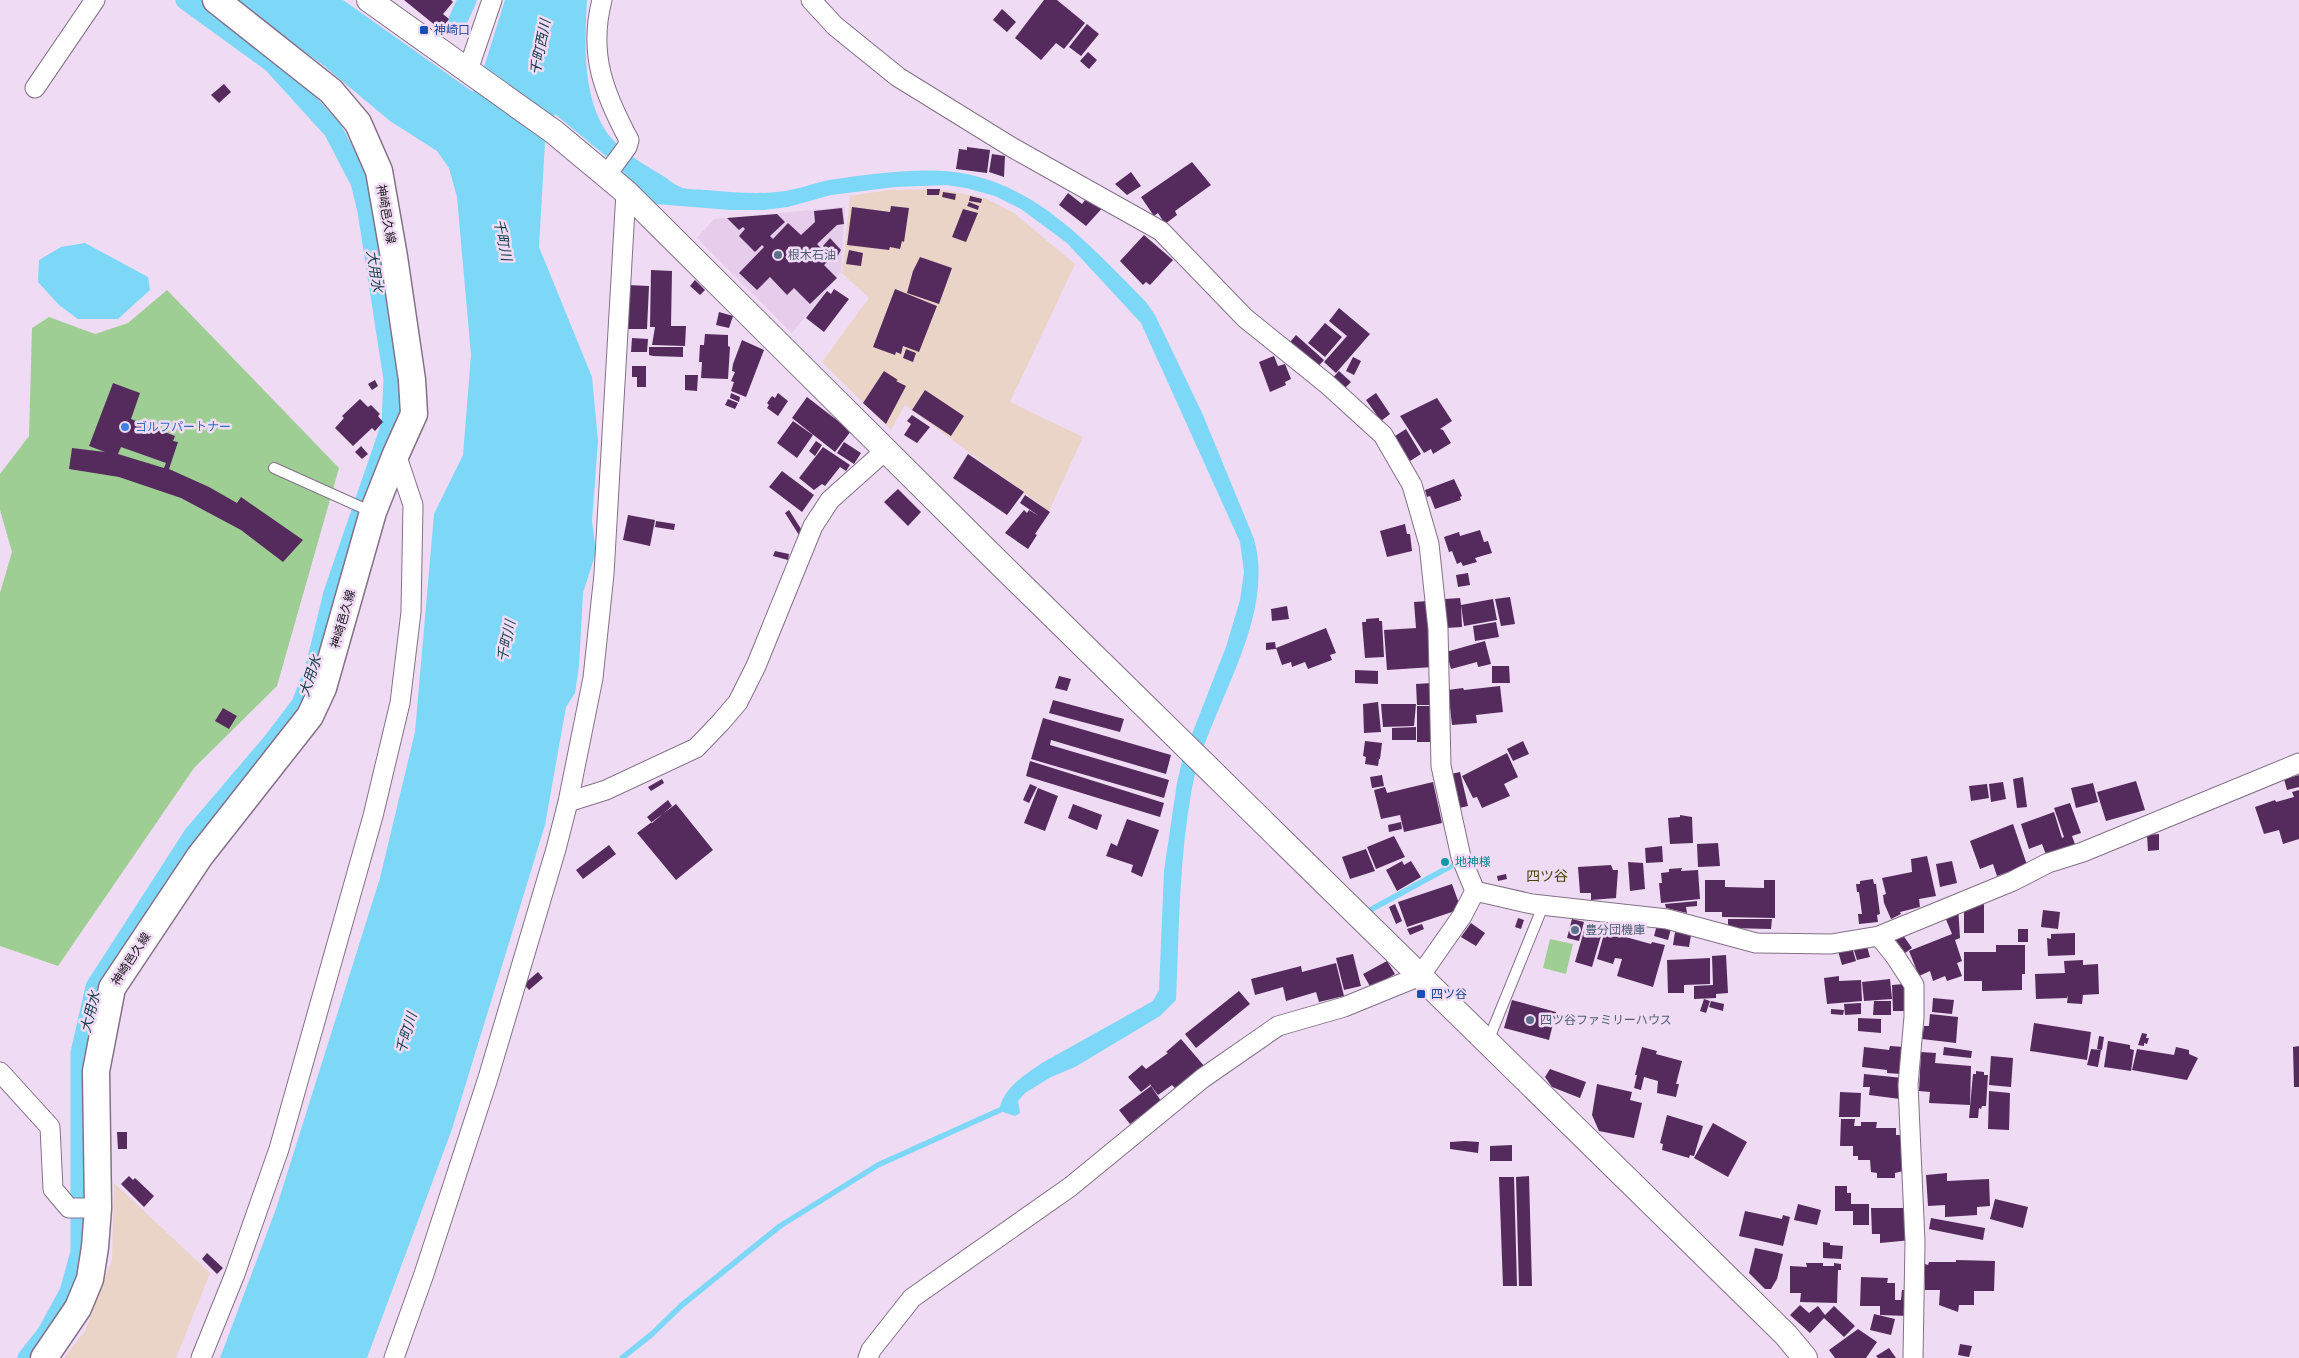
<svg xmlns="http://www.w3.org/2000/svg" width="2299" height="1358" font-family="Helvetica,'Noto Sans JP',sans-serif">
  <style>
    .built { fill: #e5cdeb }
    .industrial { fill: #ead4c7 }
    .green { fill: #9fce95 }
    .water { fill: #7dd7f7 }
    .lines { fill: none; stroke-linecap: round; stroke-linejoin: round }
    .stream { stroke: #7dd7f7; stroke-width: 5.5 }
    .canal { stroke: #7dd7f7; stroke-width: 19 }
    .building { fill: #552b5e; fill-rule: evenodd }
    .service-casing { stroke: #837187; stroke-width: 12 }
    .minor-casing { stroke: #837187; stroke-width: 21 }
    .tertiary-casing { stroke: #837187; stroke-width: 26 }
    .secondary-casing { stroke: #837187; stroke-width: 29 }
    .service { stroke: #fff; stroke-width: 10 }
    .minor { stroke: #fff; stroke-width: 19 }
    .tertiary { stroke: #fff; stroke-width: 24 }
    .secondary { stroke: #fff; stroke-width: 26 }
    .transit-dot { fill: #1a4fb4; stroke: #efdbf3; stroke-width: 2 }
    .service-dot { fill: #5c6f8a; stroke: #efdbf3; stroke-width: 2 }
    .shop-dot { fill: #3f7fe0; stroke: #efdbf3; stroke-width: 2 }
    .culture-dot { fill: #0f9aa8; stroke: #efdbf3; stroke-width: 2 }
    .labels { text-anchor: middle; dominant-baseline: central; stroke-width: 5; stroke-linejoin: round; paint-order: stroke }
    .transit-label { font-size: 12px; fill: #164399; stroke: #efdbf3; text-anchor: start }
    .street-label { font-size: 12px; fill: #181119; stroke: #efdbf3 }
    .service-label { font-size: 12px; fill: #4e5e75; stroke: #efdbf3; text-anchor: start }
    .shop-label { font-size: 12px; fill: #366cbe; stroke: #efdbf3; text-anchor: start }
    .culture-label { font-size: 12px; fill: #0d838f; stroke: #efdbf3; text-anchor: start }
    .water-label { font-size: 14px; font-style: italic; fill: #143d4b; stroke: #efdbf3 }
    .neighbourhood-label { font-size: 14px; fill: #454708; stroke: #efdbf3 }
  </style>
  <rect width="100%" height="100%" fill="#efdbf3"/>
  <path class="built" d="M845 207 841 272 792 333 697 238 714 219Z"/>
  <path class="industrial" d="M939 189 985 198 1014 213 1075 264 1010 402 1083 437 1049 511 905 405 891 430 822 362 869 298 842 273 850 196 888 190Z
    M114 1183 210 1273 176 1358H64L85 1331 112 1259Z"/>
  <path class="green" d="M167 290 339 468 277 686 194 768 58 966 0 946V593L12 552 0 510V474L29 436 32 328 49 317 95 334 128 323Z
    M1550 939 1573 944 1566 974 1543 968Z"/>
  <path class="water" d="M232 0H343L473 92 485 64 505 0H587C585 40 582 85 601 123 614 148 640 162 663 176 669 180 676 186 683 188 689 190 698 189 705 190 731 192 759 195 785 191 799 189 814 183 829 180 870 174 931 165 971 175 1045 192 1095 251 1146 302L1155 315 1203 415 1254 539C1277 621 1207 709 1192 788 1179 858 1179 929 1176 1000L1160 1016 1075 1067 1051 1077 1025 1093 1018 1101 1020 1113 1015 1116 1003 1112 1000 1106C1007 1085 1025 1075 1042 1063L1153 1001 1159 990 1164 871 1177 783 1183 757 1226 647 1240 600 1244 572 1240 542 1141 323 1067 243 1021 209 995 196 966 188 947 185 895 187 831 195 788 207 763 210H730L656 204 607 157 555 114 545 142 539 247 592 377 598 441 592 521 596 552 583 593 579 666 575 693 566 707 545 825 452 1129 367 1358H220L276 1209 380 878 415 732 434 514 463 455 471 355 457 197 449 168 437 151 390 121 323 65Z
    M85 243 148 277 150 290 118 319H78L59 305 38 282 39 260 61 247Z"/>
  <g class="lines">
    <path class="stream" d="M1372 909 1451 866
      M622 1358 652 1334 682 1305 780 1226 878 1165 1009 1106"/>
    <path class="canal" d="M458 20 467 0
      M27 1358 46 1334 69 1292 80 1252V1053L95 987 193 835 273 741 301 704 315 667 333 593 391 424 393 379 367 211 360 182 333 130 272 63 185 0"/>
  </g>
  <path class="building" d="M404 0H451L453 2 443 14 449 19 441 30Z
    M1044 0H1057L1085 23 1064 49 1056 43 1041 60 1015 38Z
    M1002 9 1016 22 1007 32 993 20Z
    M1087 24 1099 34 1081 56 1069 47Z
    M1088 52 1097 60 1089 69 1080 61Z
    M224 84 231 92 219 103 211 95Z
    M967 147 990 150 987 173 956 169 959 149 967 150Z
    M992 154 1005 156 1004 177 989 172Z
    M1192 162 1211 185 1175 211 1177 215 1165 224 1158 213 1154 216 1141 197Z
    M1131 172 1141 186 1127 195 1115 184Z
    M927 189H940L939 195H927Z
    M943 192 956 194 955 200 942 197Z
    M1091 192 1106 204 1086 226 1059 205 1068 193 1082 204Z
    M970 196 982 199 981 203 969 201Z
    M969 202 979 206 978 210 967 206Z
    M891 206 909 208 904 242 902 241 900 249 890 247 889 250 847 245 852 207 890 212Z
    M842 208 844 224 837 225 817 244 831 258 824 265 837 278 810 304 794 288 787 295 770 277 757 290 739 273 764 247 762 245 755 252 739 236 745 229 743 227 739 230 727 218 777 214 785 222 770 236 773 239 788 223 801 235 815 222 814 211Z
    M963 209 978 213 966 242 952 237Z
    M1144 235 1173 260 1150 285 1146 282 1143 285 1120 261Z
    M830 238 841 250 836 259 823 246Z
    M849 250 863 253 861 266 846 264Z
    M920 257 952 268 939 304 907 293 913 271Z
    M651 270 672 271 671 326H686L685 346 652 345 655 327H650Z
    M695 280 705 290 700 295 690 286Z
    M628 285 649 286 647 329H627Z
    M834 289 849 299 824 332 806 318 827 291 831 294Z
    M895 289 937 306 919 352 903 346 901 354 896 352 895 355 873 347Z
    M1339 308 1370 334 1336 373 1324 362 1347 336 1329 321Z
    M719 312 733 316 729 328 716 325Z
    M1325 323 1342 337 1325 357 1308 343Z
    M705 334 728 335V346L730 347 728 379 701 378 702 362H699L700 345H704Z
    M1296 335 1324 360 1313 372 1285 348Z
    M632 338 648 339 647 352H631Z
    M742 340 764 350 746 397 731 391 734 382 731 381 735 372 732 371 733 364Z
    M649 347H683V357L653 356 649 355Z
    M906 349 916 353 913 362 903 358Z
    M1274 356 1278 366 1285 364 1291 379 1285 382 1286 385 1270 392 1259 362Z
    M1353 357 1361 361 1354 375 1346 371Z
    M632 366H646V387H637V377H632Z
    M884 371 898 380 896 381 906 386 886 424 863 403Z
    M1339 371 1351 382 1341 392 1330 381Z
    M685 375H698L697 391 685 390Z
    M375 380 378 386 372 390 368 384Z
    M113 383 140 393 131 419 175 436 173 441 178 442 169 469 209 487 237 503 241 497 303 540 283 562 241 530 181 498 119 477 69 469 72 448 105 452 89 446ZM121 447 166 463 164 468 118 454Z
    M925 390 964 416 951 436 912 410Z
    M731 393 740 397 739 402 730 398Z
    M778 393 788 401 778 416 767 408 769 405 767 403 772 396 775 398Z
    M1376 393 1390 414 1381 421 1366 400Z
    M807 397 851 431 835 452 792 418Z
    M1437 398 1452 421 1440 429 1443 430 1451 443 1433 454 1431 449 1424 453 1400 416Z
    M360 399 368 407 371 405 380 414 378 416 383 422 375 431 372 428 353 446 335 428 344 418 342 416Z
    M728 399 738 403 735 409 725 405Z
    M912 415 930 427 917 443 904 435 911 424 907 421Z
    M793 421 813 435 797 458 777 443Z
    M1406 429 1421 454 1410 461 1395 436Z
    M816 441 822 445 815 456 809 451Z
    M844 442 861 453 854 464 837 453Z
    M361 446 368 454 362 459 355 452Z
    M823 447 850 465 846 471 840 467 825 486 822 484 814 490 799 478Z
    M968 454 1024 492 1007 515 953 478Z
    M782 471 814 495 802 512 769 487Z
    M1454 479 1462 496 1460 497 1461 500 1435 509 1430 496 1427 497 1425 490Z
    M898 489 921 512 908 526 884 502Z
    M1025 495 1050 512 1035 534 1037 535 1028 549 1005 533 1024 510 1027 513 1029 510 1039 516 1020 503Z
    M789 510 803 532 799 535 785 513Z
    M628 515 655 520 650 546 623 540Z
    M656 521 675 524 674 530 655 527Z
    M1405 524 1407 534H1410L1412 551 1387 557 1380 531Z
    M1480 530 1484 542 1488 541 1492 553 1475 558 1477 562 1463 566 1461 562 1457 564 1452 551 1449 552 1444 537 1459 532 1460 536Z
    M775 551 789 554 788 560 773 556Z
    M1468 573 1470 585 1458 587 1456 575Z
    M1510 597 1515 624 1501 626 1495 599Z
    M1460 598 1461 605 1493 599 1497 620 1464 626 1461 605 1462 627 1446 628 1445 599Z
    M1428 601 1433 667 1387 670 1384 630 1416 628 1414 602Z
    M1287 606 1289 619 1272 621 1271 609Z
    M1379 618V621H1382L1384 657 1365 658 1362 622H1366V619Z
    M1496 622 1499 637 1475 641 1473 626Z
    M1326 628 1336 653 1330 655 1332 660 1308 669 1305 662 1292 667 1291 662 1282 665 1276 648Z
    M1485 641 1491 664 1478 667 1477 662 1451 669 1446 652Z
    M1275 642 1276 649 1266 650V643Z
    M1492 666H1509L1510 683H1492Z
    M1355 670 1378 671V684L1355 683Z
    M1059 676 1071 679 1067 691 1055 688Z
    M1432 683 1433 705H1417L1416 684Z
    M1500 686 1503 712 1476 715 1477 723 1452 725 1448 690 1463 688 1464 690Z
    M1053 700 1124 719 1120 732 1049 713Z
    M1378 702 1381 732 1364 733 1363 704Z
    M1381 704H1416L1414 726 1383 727Z
    M1417 706H1432L1433 742H1417Z
    M223 708 237 716 229 729 215 721Z
    M1043 718 1171 755 1166 774 1051 740 1050 745 1169 780 1164 798 1031 759Z
    M1416 727V740H1392V728Z
    M1365 741 1382 743 1380 759 1374 758 1379 759 1378 766 1365 764 1366 757 1363 756Z
    M1523 741 1529 754 1513 761 1507 749Z
    M1507 753 1518 777 1504 784 1510 796 1482 808 1477 797 1473 798 1462 776Z
    M1030 761 1164 803 1160 817 1026 776Z
    M1460 772 1468 806 1455 809 1447 775Z
    M1382 775 1384 786 1372 788 1370 777Z
    M2299 775V787L2287 790 2284 779Z
    M2023 777 2027 807 2017 808 2013 779Z
    M662 779 664 783 651 791 648 787Z
    M2136 781 2145 810 2106 821 2097 792Z
    M1433 782 1442 823 1404 832 1400 815 1381 819 1374 790 1385 787 1387 793Z
    M2003 782 2006 799 1991 802 1989 784Z
    M2093 783 2098 802 2076 808 2071 788Z
    M1030 784 1037 787 1029 803 1023 800Z
    M1987 784 1989 798 1971 801 1969 786Z
    M1038 788 1058 796 1045 831 1024 823Z
    M2299 790V839L2283 844 2279 830 2264 834 2255 807 2275 800 2276 802 2294 797 2292 792Z
    M668 800 672 806 652 823 647 817Z
    M2070 803 2081 833 2072 836 2076 847 2047 857 2042 844 2029 849 2021 824 2054 812 2062 838 2064 837 2054 808Z
    M676 804 713 850 676 880 637 833Z
    M1073 804 1102 815 1097 830 1068 818Z
    M1680 815 1692 817 1693 843 1670 844 1668 818 1680 817Z
    M1127 819 1159 830 1142 877 1131 872 1133 865 1106 856 1111 843 1117 846Z
    M1401 822 1402 829 1389 832 1388 825Z
    M2013 824 2027 865 1997 876 1993 864 1980 869 1970 841Z
    M2159 834V850L2148 851 2147 835Z
    M1394 836 1405 857 1376 869 1367 847Z
    M1718 843 1720 866 1698 867 1697 844Z
    M609 845 616 854 583 879 576 870Z
    M1662 846 1663 862 1646 863 1645 848Z
    M1366 849 1375 871 1350 879 1342 857Z
    M1927 856 1936 896 1919 899 1920 907 1900 912 1901 914 1891 919 1884 903 1883 895 1886 894 1882 878 1912 872 1911 859Z
    M1402 861 1404 865 1411 861 1421 877 1397 891 1386 870Z
    M1952 861 1957 883 1940 887 1936 864Z
    M1628 862 1643 863 1645 889 1630 891Z
    M1611 865 1613 870H1618L1616 898 1591 900V893H1580L1578 867Z
    M1682 868 1681 871 1698 870 1700 899 1661 903 1659 883H1662L1661 873 1669 872V869Z
    M1506 874 1507 879 1498 881 1497 876Z
    M1873 879 1874 884H1876L1880 914 1877 915 1878 922 1859 924 1858 914H1862L1859 892H1857L1856 884H1860V881Z
    M1705 880H1725V887L1764 888V880H1775V918L1722 917V912H1705Z
    M1452 884 1461 909 1407 927 1398 902Z
    M1697 901V906L1686 907 1687 913 1666 908 1665 904Z
    M1395 904 1402 921 1396 924 1389 907Z
    M1964 904H1984V933H1964Z
    M1958 906 1960 938 1955 940 1962 961 1957 963 1962 976 1947 981 1945 976 1933 981 1930 971 1919 976 1909 951 1952 934 1943 912Z
    M2043 910 2060 912 2058 929 2041 927Z
    M1518 918 1524 920 1521 929 1515 927Z
    M1572 919 1584 922 1579 941 1567 938Z
    M1728 919H1772L1771 929 1728 928Z
    M1658 921 1672 925 1668 940 1654 936Z
    M1471 923 1485 933 1476 946 1461 937Z
    M1422 924 1424 929 1410 935 1407 929Z
    M1586 924 1603 929 1592 967 1575 962Z
    M1606 927 1623 932 1622 936 1651 944 1652 942 1665 945 1653 987 1617 976 1622 959 1615 958 1613 964 1597 959Z
    M2018 929H2028V942H2018Z
    M1900 931 1912 948 1905 953 1893 936Z
    M1675 932 1691 935 1689 947 1673 945Z
    M2075 933V955L2048 956 2047 938 2051 939V934Z
    M1866 943 1870 957 1857 960 1853 947Z
    M1996 945H2025V974H2022V990L1982 991V981H1964V952H1996Z
    M1852 947 1856 961 1842 965 1838 951Z
    M1353 954 1361 986 1344 990 1336 958Z
    M1726 955 1728 993 1716 994V998L1694 999V986L1713 985 1712 956Z
    M1710 958V984L1684 985V993H1668L1667 960Z
    M2083 960V965L2098 964 2099 994 2083 995 2082 1004 2067 1003 2068 995 2067 998 2036 999 2035 974 2065 973 2064 961Z
    M1387 961 1395 974 1371 988 1363 974Z
    M1336 963 1344 996 1319 1002 1316 992 1286 1001 1283 987 1255 995 1251 979 1301 966 1302 972Z
    M538 972 543 978 529 990 524 984Z
    M1839 976V981L1861 980 1862 1001 1827 1004 1824 978Z
    M1890 979 1892 999 1864 1001 1862 982Z
    M1904 984 1905 1011H1893L1892 985Z
    M1239 991 1250 1004 1196 1048 1185 1034Z
    M1933 998 1954 1000 1952 1014 1932 1012Z
    M1704 999 1710 1001 1706 1013 1700 1011Z
    M1512 1000 1556 1012 1549 1040 1504 1028Z
    M1711 1001 1724 1004 1723 1011 1709 1007Z
    M1874 1001H1891V1015H1873Z
    M1861 1003V1014L1845 1015 1844 1004Z
    M1831 1009 1844 1010 1843 1015 1831 1014Z
    M1930 1014 1958 1017 1956 1043 1922 1039 1924 1026H1929Z
    M1858 1018 1881 1019V1033L1858 1031Z
    M2034 1023 2091 1032 2087 1060 2030 1051Z
    M2142 1033 2147 1034 2146 1038H2149L2147 1044 2144 1043V1046L2138 1045Z
    M2099 1036 2104 1037 2102 1050 2097 1049Z
    M1181 1039 1205 1067 1178 1091 1172 1085 1158 1095 1149 1083 1150 1085 1141 1092 1128 1077 1142 1065 1146 1069 1168 1053 1166 1052Z
    M2108 1041 2130 1045V1049L2134 1050 2131 1071 2104 1067Z
    M1890 1046 1904 1047 1901 1074 1887 1073V1070L1862 1067 1864 1047 1889 1050Z
    M2299 1046V1087H2294L2293 1047Z
    M1642 1047 1657 1051 1656 1054 1682 1061 1676 1084H1679L1676 1097 1657 1093 1658 1081 1644 1077 1641 1090 1634 1088 1637 1075H1635Z
    M1944 1047 1972 1051 1971 1058 1943 1055Z
    M2176 1047 2189 1050V1054L2198 1058 2187 1080 2132 1070 2137 1049 2174 1055Z
    M2091 1049 2101 1050 2098 1067 2087 1065Z
    M1921 1052 1936 1053 1935 1063 1971 1066 1970 1105 1929 1103 1930 1092 1919 1091Z
    M1991 1056 2013 1058 2011 1087 1989 1085Z
    M1550 1069 1586 1082 1580 1098 1552 1087 1545 1077Z
    M1976 1071 1984 1072V1075H1988L1986 1106H1982L1981 1109 1979 1108 1978 1118H1969L1973 1074H1976Z
    M1864 1074 1903 1078 1900 1099 1869 1095 1870 1087H1863Z
    M1597 1084 1632 1092 1630 1100 1642 1103 1634 1138 1599 1131 1592 1115Z
    M1151 1086 1161 1101 1130 1124 1119 1110Z
    M1989 1091 2010 1093 2009 1130 1988 1129Z
    M1840 1092 1861 1093 1860 1117H1839Z
    M1667 1115 1703 1126 1694 1156 1690 1155 1689 1158 1662 1150 1663 1144 1660 1143Z
    M1841 1119H1855L1854 1126H1861V1122H1877L1876 1128H1896V1135H1906L1907 1170 1895 1173V1178H1877V1173L1871 1172 1870 1160H1858V1156H1853V1146H1840Z
    M1713 1123 1747 1142 1728 1177 1694 1158Z
    M117 1132H127V1149H118Z
    M1465 1141 1479 1142 1478 1153 1450 1149V1142Z
    M1512 1145V1161H1490V1146Z
    M1947 1173V1181L1989 1179 1990 1206 1977 1207V1215L1945 1217V1205L1928 1206 1926 1175Z
    M129 1176 133 1180 135 1178 154 1196 144 1207 121 1184Z
    M1529 1176 1532 1286H1519L1516 1177Z
    M1499 1177H1514L1517 1286H1503Z
    M1835 1186H1847V1193H1851V1204H1869V1225H1853V1211H1835Z
    M1995 1199 2028 1207 2023 1228 1990 1219Z
    M1798 1204 1821 1210 1817 1225 1794 1220Z
    M1871 1208H1912V1240L1880 1243V1234H1872Z
    M1745 1211 1782 1219 1783 1215 1790 1217 1783 1246 1739 1236Z
    M1931 1218 1985 1228 1983 1240 1929 1229Z
    M1823 1242 1830 1243V1245L1843 1246 1842 1259 1823 1258Z
    M1755 1248 1783 1254 1777 1279 1771 1289H1765L1749 1273 1759 1276 1749 1273Z
    M207 1253 223 1268 217 1274 202 1259Z
    M1956 1260 1995 1261 1994 1291H1974V1305H1959L1958 1312 1939 1305 1940 1290H1925V1264L1928 1265 1929 1262H1956Z
    M1806 1263H1823V1266H1834V1263L1841 1264V1270H1838L1837 1303 1800 1302 1801 1293H1790V1266L1807 1267Z
    M1861 1277 1888 1278 1887 1283H1895V1300H1901L1902 1290H1909L1908 1316 1880 1315V1306H1860Z
    M1800 1305 1809 1313 1818 1306 1825 1315 1834 1306 1855 1326 1844 1337 1824 1318 1810 1333 1790 1315Z
    M1874 1314 1895 1319 1891 1335 1870 1330Z
    M1858 1329 1877 1342 1866 1358H1835L1829 1350Z
    M1960 1344 1972 1346 1969 1357 1958 1355Z
    M1889 1348 1896 1358H1878L1876 1356Z"/>
  <g class="lines">
    <defs>
      <path id="service" d="M274 468 372 512
        M1488 1041 1543 906"/>
      <path id="minor" d="M602 0C588 54 604 93 629 140L627 147 605 177
        M811 0 835 26 898 77 1013 148 1161 231 1245 318 1327 384 1383 435 1412 485 1429 544 1438 629 1441 766 1461 857 1475 891 1462 916 1420 976 1344 1007 1278 1026 1203 1078 1070 1187 912 1298 871 1350 868 1358
        M468 70 492 0
        M35 88 95 0
        M568 802 606 790 696 748 721 722 738 702 756 666 813 526 830 500 886 450
        M1475 891 1532 904 1667 919 1756 943 1831 944 1879 936 2013 881 2048 863 2083 852 2299 763
        M1879 936 1895 956 1914 985V1017L1908 1085 1915 1242 1913 1358
        M0 1072 50 1127 53 1189 69 1208H98
        M201 1358 235 1274 279 1149 373 816 400 703 411 612 413 505 396 454
        M394 1358 424 1274 488 1078 556 849 568 802 593 678 604 574 626 192"/>
      <path id="tertiary" d="M369 0 554 132 626 192 987 551 1786 1335 1805 1358"/>
      <path id="secondary" d="M44 1358 78 1308 90 1279 95 1247 98 1208 96 1071 112 988 200 856 310 716 323 688 373 512 396 454 414 414 412 380 394 257 379 171 358 123 331 91 216 0"/>
    </defs>
    <use href="#service" class="service-casing"/>
    <use href="#minor" class="minor-casing"/>
    <use href="#tertiary" class="tertiary-casing"/>
    <use href="#secondary" class="secondary-casing"/>
    <use href="#service" class="service"/>
    <use href="#minor" class="minor"/>
    <use href="#tertiary" class="tertiary"/>
    <use href="#secondary" class="secondary"/>
  </g>
  <g class="transit-dot">
    <rect x="419" y="25" width="10" height="10" rx="2.5"/>
    <rect x="1416" y="989" width="10" height="10" rx="2.5"/>
  </g>
  <g class="service-dot">
    <circle cx="778" cy="255" r="5"/>
    <circle cx="1575" cy="930" r="5"/>
    <circle cx="1530" cy="1020" r="5"/>
  </g>
  <circle class="shop-dot" cx="125" cy="427" r="5"/>
  <circle class="culture-dot" cx="1445" cy="862" r="5"/>
  <g class="labels">
    <g class="transit-label">
      <text x="434" y="30">神崎口</text>
      <text x="1431" y="994">四ツ谷</text>
    </g>
    <g class="street-label">
      <text transform="translate(386 214) rotate(80)">神崎邑久線</text>
      <text transform="translate(343 619) rotate(-74)">神崎邑久線</text>
      <text transform="translate(131 959) rotate(-57)">神崎邑久線</text>
    </g>
    <g class="service-label">
      <text x="788" y="255">根木石油</text>
      <text x="1585" y="930">豊分団機庫</text>
      <text x="1540" y="1020">四ツ谷ファミリーハウス</text>
    </g>
    <g class="shop-label">
      <text x="135" y="427">ゴルフパートナー</text>
    </g>
    <g class="culture-label">
      <text x="1455" y="862">地神様</text>
    </g>
    <g class="water-label">
      <text transform="translate(540 47) rotate(-79)">千町西川</text>
      <text transform="translate(503 240) rotate(79)">千町川</text>
      <text transform="translate(375 271) rotate(81)">大用水</text>
      <text transform="translate(506 641) rotate(-78)">千町川</text>
      <text transform="translate(310 676) rotate(-72)">大用水</text>
      <text transform="translate(90 1012) rotate(-76)">大用水</text>
      <text transform="translate(406 1033) rotate(-73)">千町川</text>
    </g>
    <g class="neighbourhood-label">
      <text x="1547" y="876">四ツ谷</text>
    </g>
  </g>
</svg>
